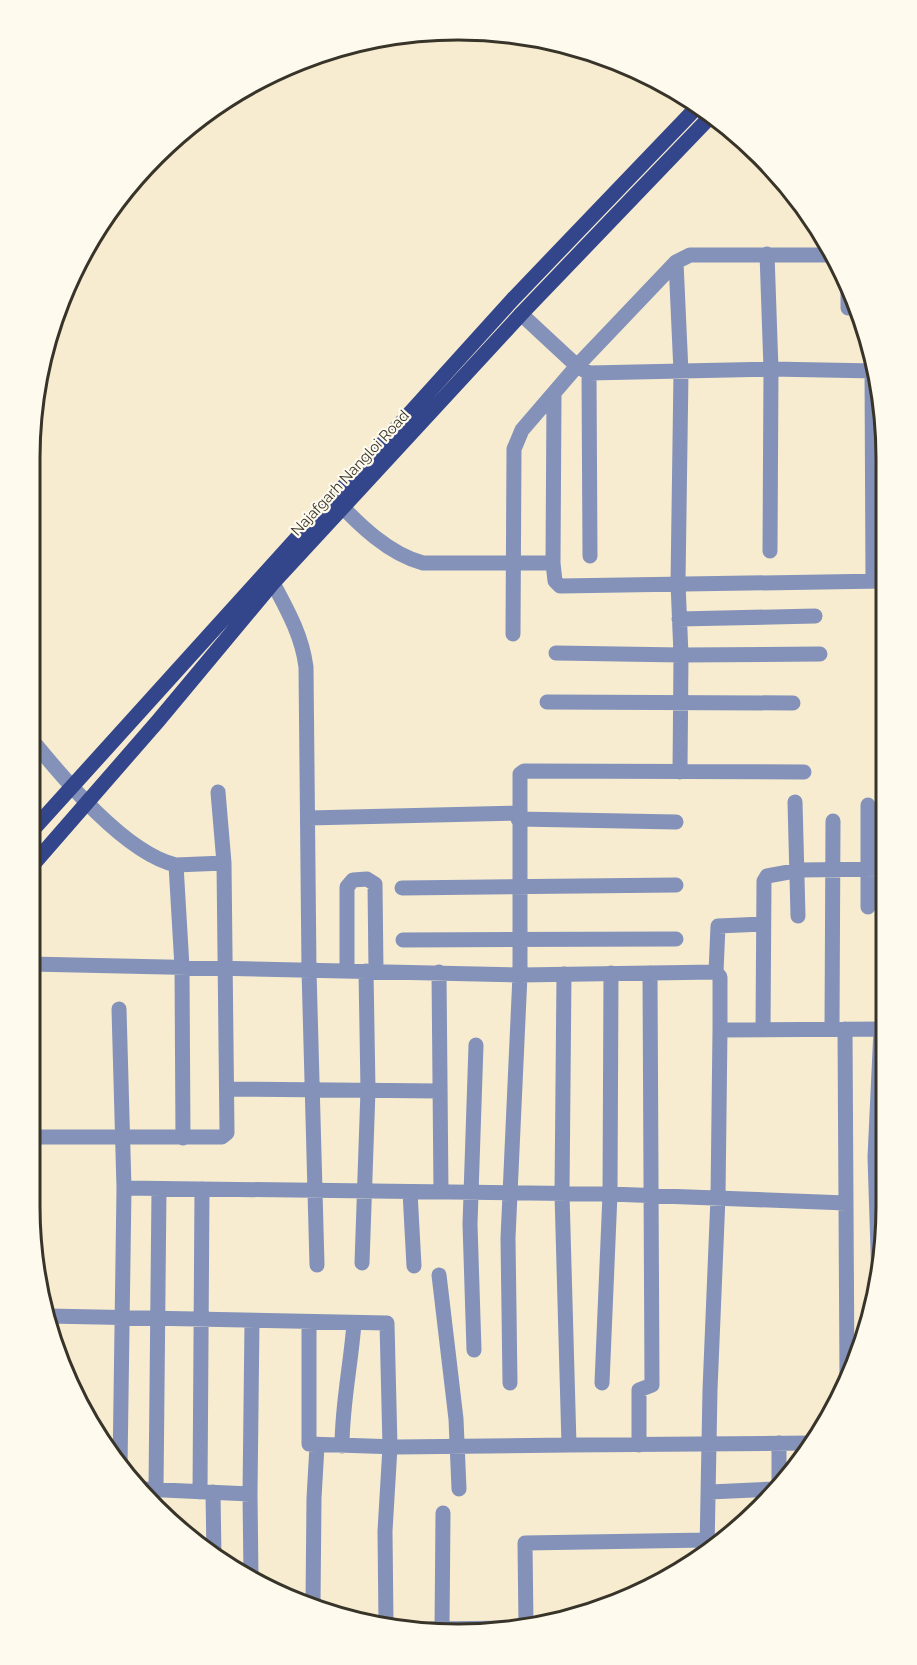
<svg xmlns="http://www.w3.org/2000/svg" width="917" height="1665" font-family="Raleway,sans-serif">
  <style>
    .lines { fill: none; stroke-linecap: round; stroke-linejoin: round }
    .minor { stroke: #8492ba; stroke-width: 15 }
    .major { stroke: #33458b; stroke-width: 15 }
    .labels { text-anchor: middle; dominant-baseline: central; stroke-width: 4.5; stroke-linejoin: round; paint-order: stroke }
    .street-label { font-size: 15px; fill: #383429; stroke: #fefaee }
    .rim { fill: none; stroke: #383429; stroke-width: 3 }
  </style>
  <rect width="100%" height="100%" fill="#f7eccf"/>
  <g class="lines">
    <path class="minor" d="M767 254 771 369 770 551
      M676 262 681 372 678 583 681 655 680 772
      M848 308V289
      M521 314 577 366 589 373 771 369 876 371
      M872 371 873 581
      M589 373 590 556
      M335 499C359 525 389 554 423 563H553L555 581 560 586 884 581
      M553 563 554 395
      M273 583C288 611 302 636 306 667L309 970 317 1265
      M679 619 815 616
      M513 634 514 449 522 430 577 366 676 262 690 255H832
      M556 653 681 655 820 654
      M884 674V640
      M547 702 793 703
      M31 739C64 779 125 853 176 865L182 967 183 1138
      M795 802 798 916
      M308 818 518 813
      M518 819 676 822
      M176 865 224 863
      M402 888 676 885
      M868 907V805
      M403 940 676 939
      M30 964 520 975V774L524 771 804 772
      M347 970V887L353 880 367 879 375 884 376 971
      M439 972 441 1192
      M716 972 718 926 763 924
      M564 974 562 1194 569 1445 811 1443
      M119 1009 124 1188 120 1468
      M832 1029 833 821
      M845 1029 847 1380
      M763 1030 764 881 767 876 800 870 885 869
      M30 1075 32 1137 30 1209
      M227 1089 440 1091
      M30 1137H222L227 1133 224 863 218 792
      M124 1188 610 1194 846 1203
      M410 1192 414 1266
      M362 1263 368 1090 366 971
      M439 1275 456 1419 459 1489
      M879 1280 875 1157 881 1029
      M48 1316 387 1323 390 1447 385 1531 386 1624
      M309 1322V1444L397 1447 569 1445
      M474 1350 470 1224 476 1045
      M510 1383 508 1238 520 975 716 972 720 977V1030L885 1029
      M602 1383 610 1194 611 973
      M779 1443V1482
      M639 1445V1390L652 1385 650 973
      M342 1446C342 1404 351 1364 354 1323
      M142 1489 250 1494 251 1577
      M156 1490 159 1189
      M200 1492 202 1189
      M213 1492 214 1557
      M710 1492 774 1489
      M250 1494 252 1321
      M707 1550 710 1390 718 1197 720 1030
      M313 1605 314 1498 317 1446
      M526 1625 525 1543 708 1540
      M431 1629 512 1628
      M442 1630 443 1513"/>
    <path class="major" d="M30 833 513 299 698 106
      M30 868 158 721 273 583 525 310 712 115"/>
  </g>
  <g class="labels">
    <g class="street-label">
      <text transform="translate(350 473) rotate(-47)">Najafgarh Nangloi Road</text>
    </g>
  </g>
  <path d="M0 0H917V1665H0ZM458 40H458A418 418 0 0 1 876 458V1206A418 418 0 0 1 458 1624H458A418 418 0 0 1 40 1206V458A418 418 0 0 1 458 40Z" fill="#fefaee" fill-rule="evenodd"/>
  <path class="rim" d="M458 40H458A418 418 0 0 1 876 458V1206A418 418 0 0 1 458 1624H458A418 418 0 0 1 40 1206V458A418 418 0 0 1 458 40Z"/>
</svg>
